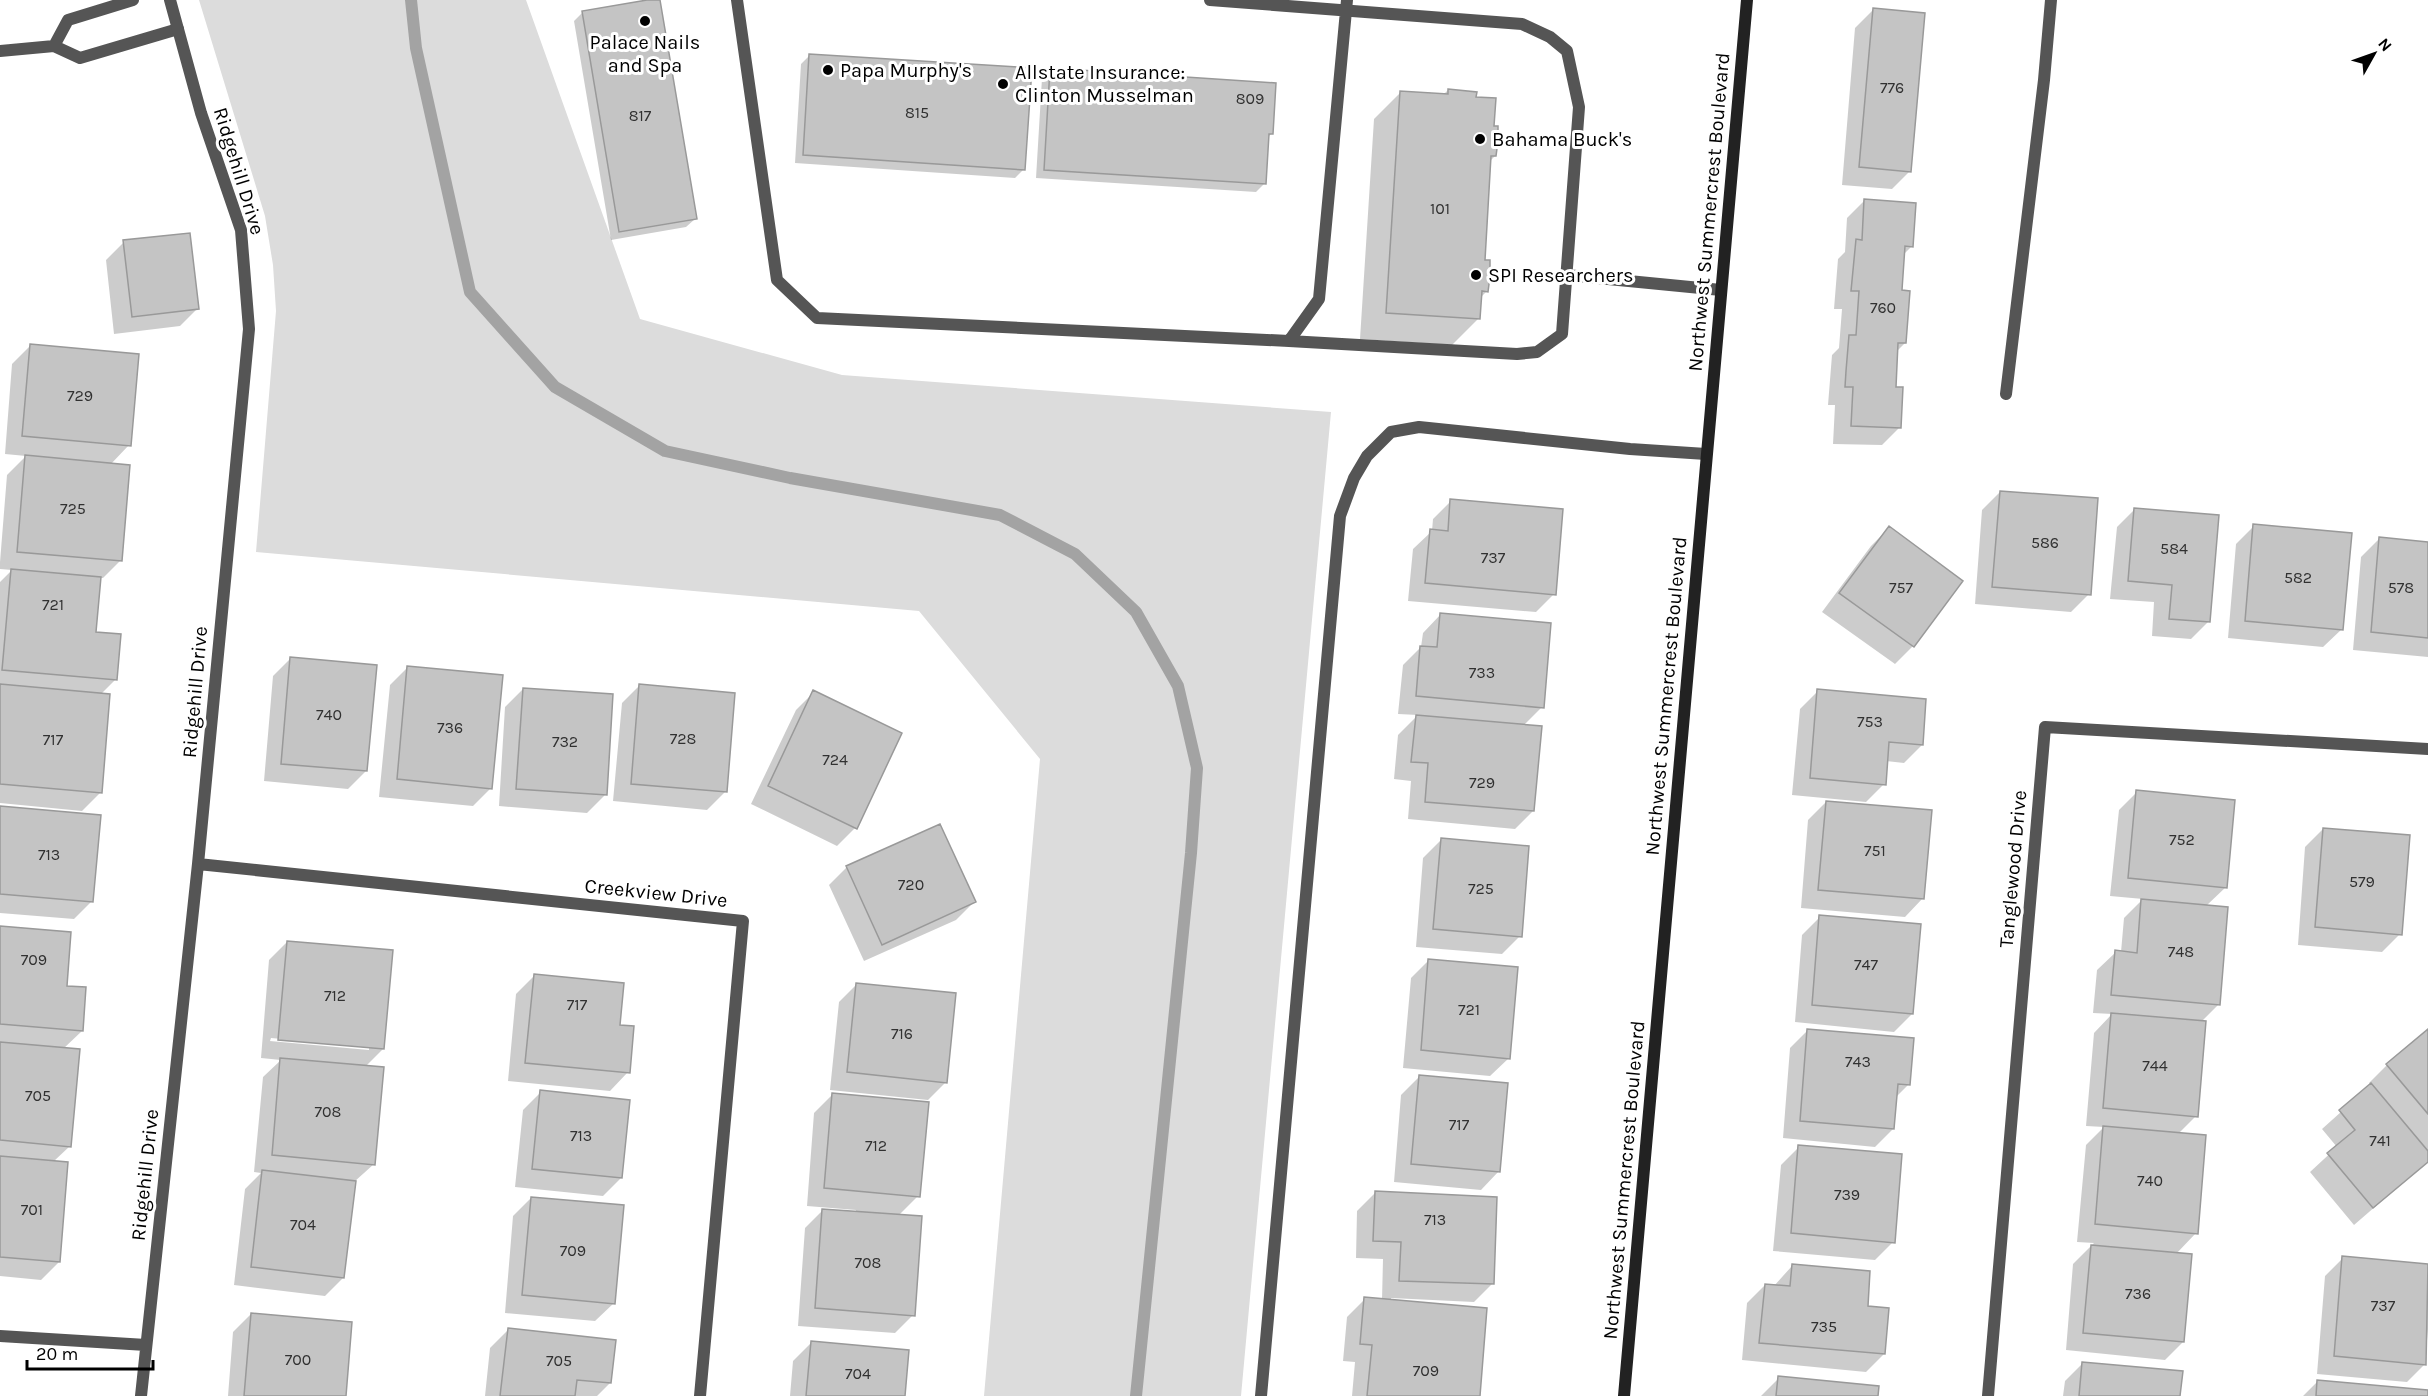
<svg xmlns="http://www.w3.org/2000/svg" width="2428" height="1396" font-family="Karla,sans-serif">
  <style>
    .grass { fill: #dcdcdc }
    .shadow { fill: #0003; fill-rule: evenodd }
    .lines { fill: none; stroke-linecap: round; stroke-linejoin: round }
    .stream { stroke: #a3a3a3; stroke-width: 12 }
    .building { fill: #c4c4c4; stroke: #999; stroke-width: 1.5 }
    .lane { stroke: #555; stroke-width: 12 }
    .street { stroke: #555; stroke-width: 12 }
    .secondary { stroke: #222; stroke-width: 12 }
    .poi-dot { fill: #000; stroke: #fff; stroke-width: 2 }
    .labels { text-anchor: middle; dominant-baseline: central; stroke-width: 6; stroke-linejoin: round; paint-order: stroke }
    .number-label { font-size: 16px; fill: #313131 }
    .poi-label { font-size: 20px; fill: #000; stroke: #fff; text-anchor: start }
    .street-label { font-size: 20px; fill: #000; stroke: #fff }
  </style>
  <rect width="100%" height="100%" fill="#fff"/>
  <path class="grass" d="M199 0H526L640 319 842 375 1331 412 1241 1396H984L1040 759 919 611 256 552 276 311 273 265 265 216Z"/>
  <path class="shadow" d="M659 0 695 219 686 227 611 240 574 21 583 12Z
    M1873 10 1910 171 1892 189 1842 185 1855 28Z
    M810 55 1024 169 1015 178 795 163 801 64Z
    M1051 70 1272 133 1268 137 1264 184 1256 192 1036 178 1042 78Z
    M1448 90 1475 98 1493 127 1495 156 1490 161 1483 261 1487 291 1480 298 1479 318 1452 345 1360 339 1374 119 1400 93 1443 95Z
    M1865 200 1912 246 1903 255 1901 291 1905 343 1896 352 1894 388 1900 427 1882 445 1833 444 1835 405H1828L1832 355 1839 348 1842 309H1834L1838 259 1845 252 1847 218Z
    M124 242 198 308 180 326 114 334 106 260Z
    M30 346 129 445 110 465 121 560 103 578H99L94 633 116 679 101 694 100 793 82 811 0 803V582L12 570 0 569V562L7 475 26 456 5 454 12 364Z
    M2000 492 2089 594 2071 612 1975 604 1982 510Z
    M1451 501 1554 594 1536 612 1408 601 1413 549 1432 531 1433 519Z
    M2135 509 2209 621 2191 639 2152 636 2154 602 2110 599 2117 527Z
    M2254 526 2342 629 2323 647 2228 638 2236 544Z
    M1889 528 1961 581 1913 646 1895 664 1822 612 1871 546Z
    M2379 539 2428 543V657L2353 650 2361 557Z
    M1441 614 1542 707 1523 726 1533 811 1515 829 1408 819 1411 781 1394 779 1398 735 1418 715 1398 714 1403 665 1421 647 1423 633Z
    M291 658 366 771 348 789 264 781 273 676Z
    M408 667 491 788 473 806 379 797 390 685Z
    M640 685 725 792 707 810 613 801 622 703Z
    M523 689 605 795 587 813 499 806 505 707Z
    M1818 691 1922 745 1904 763 1886 761 1884 784 1866 802 1792 795 1800 709Z
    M814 692 855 828 837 846 751 804 796 710Z
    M2137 792 2226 887 2206 906 2218 1005 2201 1022 2196 1116 2178 1134 2196 1233 2176 1254 2183 1342 2165 1360 2066 1350 2073 1264 2094 1243 2077 1242 2086 1145 2104 1127 2086 1126 2094 1033 2112 1014 2093 1013 2097 970 2116 952H2121L2124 918 2143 899 2110 896 2119 810Z
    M1826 802 1923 898 1905 917 1801 908 1808 820Z
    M0 807 92 901 74 919 0 913Z
    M2323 829 2400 934 2382 952 2298 945 2305 847Z
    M1441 840 1520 936 1502 954 1416 947 1423 858Z
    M847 867 974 902 956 920 864 961 829 885Z
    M1820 917 1912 1014 1894 1032 1795 1022 1802 935Z
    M0 928 65 987 82 1031 63 1049 70 1146 53 1162 59 1262 41 1280 0 1276Z
    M287 942 383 1049 365 1067 374 1164 354 1182 343 1278 325 1296 234 1285 245 1189 261 1173 254 1172 263 1077 281 1060 261 1058 269 960ZM271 1038 369 1047V1050L270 1041Z
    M1429 960 1509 1058 1490 1076 1403 1068 1411 978Z
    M534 976 619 1026 628 1072 610 1091 508 1081 516 994Z
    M857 984 946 1082 928 1100 830 1090 839 1002Z
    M1808 1030 1908 1085 1896 1097 1893 1129 1875 1147 1783 1138 1790 1048Z
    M2428 1031V1161L2354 1225 2310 1172 2337 1147 2322 1129 2371 1085 2369 1083 2387 1065Z
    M1419 1077 1499 1171 1481 1190 1394 1182 1401 1095Z
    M541 1092 621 1178 603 1196 515 1187 523 1110Z
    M832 1095 918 1196 898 1216 913 1315 895 1333 798 1326 805 1228 823 1210 855 1213 856 1210 807 1206 814 1113Z
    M1799 1147 1893 1242 1875 1260 1773 1251 1781 1165Z
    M1375 1193 1492 1284 1474 1302 1391 1298V1301L1479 1396H1352L1355 1362 1343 1361 1347 1317 1365 1299 1382 1300 1383 1259 1356 1258 1357 1211Z
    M531 1198 614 1303 595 1321 505 1313 513 1216Z
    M2343 1258 2428 1265V1329L2425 1364 2407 1382 2317 1374 2325 1276Z
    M1792 1266 1866 1308 1884 1354 1866 1372 1742 1360 1747 1303 1765 1285 1774 1286Z
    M251 1314 344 1396H228L233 1332Z
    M508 1330 610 1383 597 1396H485L490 1348Z
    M811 1343 904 1396H790L793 1361Z
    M2083 1363 2179 1396H2063L2065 1381Z
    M1779 1378 1877 1396H1761Z
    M2318 1381 2428 1391V1396H2303Z"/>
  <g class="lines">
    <path class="stream" d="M411 0 416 48 470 292 555 387 665 451 790 478 1000 515 1075 554 1136 612 1178 686 1197 768 1191 853 1136 1396"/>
  </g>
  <path class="building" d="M647 0H660L697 219 619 232 582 11Z
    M1873 8 1925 13 1911 172 1859 167Z
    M809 54 1032 68 1025 170 803 155Z
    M1050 68 1276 83 1273 134H1269L1266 184 1044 170Z
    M1448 89 1477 92 1476 97 1496 98 1494 126H1498V141L1496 156H1491L1485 260H1490V276L1488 292 1482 291 1480 319 1386 313 1400 91 1448 94Z
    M1864 199 1916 203 1913 247 1905 246 1902 290 1910 291 1906 343H1898L1896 387H1903L1901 428 1851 426 1853 387H1845L1846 371 1849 335H1856L1859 291H1851L1856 239 1862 240Z
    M190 233 199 309 132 317 123 240Z
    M30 344 139 354 131 446 22 436Z
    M25 455 130 465 122 561 17 552Z
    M2000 491 2098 498 2091 595 1992 587Z
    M1450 499 1563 509 1556 595 1425 583 1430 529 1448 531Z
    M2134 508 2219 515 2210 622 2169 619 2172 585 2128 581Z
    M2253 524 2352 533 2343 630 2245 621Z
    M1889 526 1963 581 1914 647 1839 593Z
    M2379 537 2428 542V638L2371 632Z
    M11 569 101 577 96 632 121 634 117 680 2 670Z
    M1440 613 1551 623 1544 708 1416 696 1420 646 1437 647Z
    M290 657 377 665 367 771 281 764Z
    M407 666 503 675 492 789 397 779Z
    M0 684 110 694 102 793 0 784Z
    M639 684 735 693 727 792 631 784Z
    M523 688 613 694 607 795 516 789Z
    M1817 689 1926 699 1923 745 1889 742 1886 785 1810 778Z
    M813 690 902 733 857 829 768 786Z
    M1416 715 1542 726 1534 811 1425 802 1428 763 1411 762Z
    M2136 790 2235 800 2227 888 2128 878Z
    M1826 801 1932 810 1924 899 1818 890Z
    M0 806 101 815 93 902 0 894Z
    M940 824 976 902 882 945 846 866Z
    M2323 828 2410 835 2402 935 2315 927Z
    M1441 838 1529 846 1522 937 1433 929Z
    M2141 899 2228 907 2220 1005 2111 995 2115 950 2137 953Z
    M1819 915 1921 924 1913 1014 1812 1005Z
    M0 926 71 932 67 986 86 987 83 1031 0 1024Z
    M287 941 393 950 384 1049 278 1040Z
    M1428 959 1518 967 1510 1059 1421 1050Z
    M534 974 624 983 620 1025 634 1026 630 1073 525 1063Z
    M856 983 956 993 947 1083 847 1072Z
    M2111 1013 2206 1021 2198 1117 2103 1108Z
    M1807 1029 1914 1038 1910 1085 1898 1084 1894 1129 1800 1121Z
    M2428 1029V1114L2386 1064Z
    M0 1042 80 1049 71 1147 0 1140Z
    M280 1058 384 1067 375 1165 272 1155Z
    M1419 1075 1508 1083 1500 1172 1411 1164Z
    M2371 1083 2428 1151V1162L2373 1208 2327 1153 2355 1130 2339 1110Z
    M540 1090 630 1100 622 1178 532 1169Z
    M832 1093 929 1102 920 1197 824 1188Z
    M2103 1126 2206 1135 2198 1234 2095 1224Z
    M1798 1145 1902 1154 1895 1243 1791 1233Z
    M0 1156 68 1162 60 1262 0 1257Z
    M262 1170 356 1181 344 1278 251 1267Z
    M1375 1191 1497 1197 1494 1284 1399 1281 1401 1242 1373 1241Z
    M531 1197 624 1205 615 1304 522 1295Z
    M822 1209 922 1216 915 1316 815 1308Z
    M2091 1245 2192 1254 2184 1342 2083 1333Z
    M2342 1256 2428 1264 2426 1365 2334 1356Z
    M1792 1264 1870 1271 1868 1306 1889 1308 1885 1354 1759 1343 1765 1284 1790 1286Z
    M1364 1297 1487 1308 1480 1396H1367L1372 1345 1360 1344Z
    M251 1313 352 1322 346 1396H244Z
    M508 1328 616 1340 611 1383 577 1380 575 1396H500Z
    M811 1341 909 1350 905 1396H806Z
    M2082 1362 2183 1371 2180 1396H2079Z
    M1778 1376 1879 1386 1878 1396H1776Z
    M2317 1380 2428 1390V1396H2316Z"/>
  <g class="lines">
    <path class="lane" d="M737 0 777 280 817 318 1289 341 1319 299 1347 0
      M1210 0 1522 24 1550 37 1567 51 1579 107 1562 334 1537 352 1517 354 1289 341
      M54 46 68 20 133 0
      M0 51 54 46 80 58 178 29
      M1567 275 1721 290
      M2006 394 2044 80 2051 0
      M1261 1396 1340 516 1354 478 1367 456 1391 432 1419 427 1630 449 1706 454"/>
    <path class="street" d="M198 864 743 921 700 1396
      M0 1336 146 1345
      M141 1396 198 864 249 329 241 230 201 113 170 0
      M1988 1396 2045 727 2428 749"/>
    <path class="secondary" d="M1624 1396 1747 0"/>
  </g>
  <g class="poi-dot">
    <circle cx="645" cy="21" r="6"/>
    <circle cx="828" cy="70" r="6"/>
    <circle cx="1003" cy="84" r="6"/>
    <circle cx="1480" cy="139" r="6"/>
    <circle cx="1476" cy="275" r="6"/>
  </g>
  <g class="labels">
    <g class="number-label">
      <text x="1892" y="87">776</text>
      <text x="1250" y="98">809</text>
      <text x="917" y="112">815</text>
      <text x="640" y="115">817</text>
      <text x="1440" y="208">101</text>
      <text x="1883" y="307">760</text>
      <text x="80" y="395">729</text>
      <text x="73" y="508">725</text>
      <text x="2045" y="542">586</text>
      <text x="2174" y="548">584</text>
      <text x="1493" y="557">737</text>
      <text x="2298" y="577">582</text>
      <text x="1901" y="587">757</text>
      <text x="2401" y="587">578</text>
      <text x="53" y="604">721</text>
      <text x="1482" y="672">733</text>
      <text x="329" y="714">740</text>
      <text x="1870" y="721">753</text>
      <text x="450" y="727">736</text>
      <text x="683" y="738">728</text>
      <text x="53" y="739">717</text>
      <text x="565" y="741">732</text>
      <text x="835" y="759">724</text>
      <text x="1482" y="782">729</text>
      <text x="2182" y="839">752</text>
      <text x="1875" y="850">751</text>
      <text x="49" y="854">713</text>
      <text x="2362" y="881">579</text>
      <text x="911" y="884">720</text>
      <text x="1481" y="888">725</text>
      <text x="2181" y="951">748</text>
      <text x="34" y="959">709</text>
      <text x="1866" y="964">747</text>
      <text x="335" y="995">712</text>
      <text x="577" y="1004">717</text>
      <text x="1469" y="1009">721</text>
      <text x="902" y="1033">716</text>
      <text x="1858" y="1061">743</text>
      <text x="2155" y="1065">744</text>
      <text x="38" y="1095">705</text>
      <text x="328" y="1111">708</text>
      <text x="1459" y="1124">717</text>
      <text x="581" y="1135">713</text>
      <text x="2380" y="1140">741</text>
      <text x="876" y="1145">712</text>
      <text x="2150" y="1180">740</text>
      <text x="1847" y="1194">739</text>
      <text x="32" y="1209">701</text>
      <text x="1435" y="1219">713</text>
      <text x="303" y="1224">704</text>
      <text x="573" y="1250">709</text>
      <text x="868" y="1262">708</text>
      <text x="2138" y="1293">736</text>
      <text x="2383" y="1305">737</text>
      <text x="1824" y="1326">735</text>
      <text x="298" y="1359">700</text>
      <text x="559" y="1360">705</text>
      <text x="1426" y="1370">709</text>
      <text x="858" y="1373">704</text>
    </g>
    <g class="poi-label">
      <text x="645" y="42" text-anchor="middle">Palace Nails<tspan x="645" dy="23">and Spa</tspan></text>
      <text x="840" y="70">Papa Murphy's</text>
      <text x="1015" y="72">Allstate Insurance:<tspan x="1015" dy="23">Clinton Musselman</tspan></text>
      <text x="1492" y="139">Bahama Buck's</text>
      <text x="1488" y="275">SPI Researchers</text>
    </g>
    <g class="street-label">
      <text transform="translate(239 171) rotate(73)">Ridgehill Drive</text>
      <text transform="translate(1709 212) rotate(-85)">Northwest Summercrest Boulevard</text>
      <text transform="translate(195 692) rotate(-85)">Ridgehill Drive</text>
      <text transform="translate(1666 696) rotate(-85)">Northwest Summercrest Boulevard</text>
      <text transform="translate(2013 869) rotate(-85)">Tanglewood Drive</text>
      <text transform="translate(656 893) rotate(6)">Creekview Drive</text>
      <text transform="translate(145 1175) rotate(-84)">Ridgehill Drive</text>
      <text transform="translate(1624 1180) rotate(-85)">Northwest Summercrest Boulevard</text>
    </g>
  </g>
  <g transform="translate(2374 54) rotate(50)" stroke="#ffffff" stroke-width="4.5" paint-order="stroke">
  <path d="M0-4.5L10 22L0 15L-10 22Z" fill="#000000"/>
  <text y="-9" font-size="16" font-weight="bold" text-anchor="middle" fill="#000000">N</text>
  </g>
  <path d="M27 1360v9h126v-9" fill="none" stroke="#000000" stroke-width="3"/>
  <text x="36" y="1360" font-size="18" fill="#000000" stroke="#ffffff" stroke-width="4.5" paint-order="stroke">20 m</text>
</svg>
